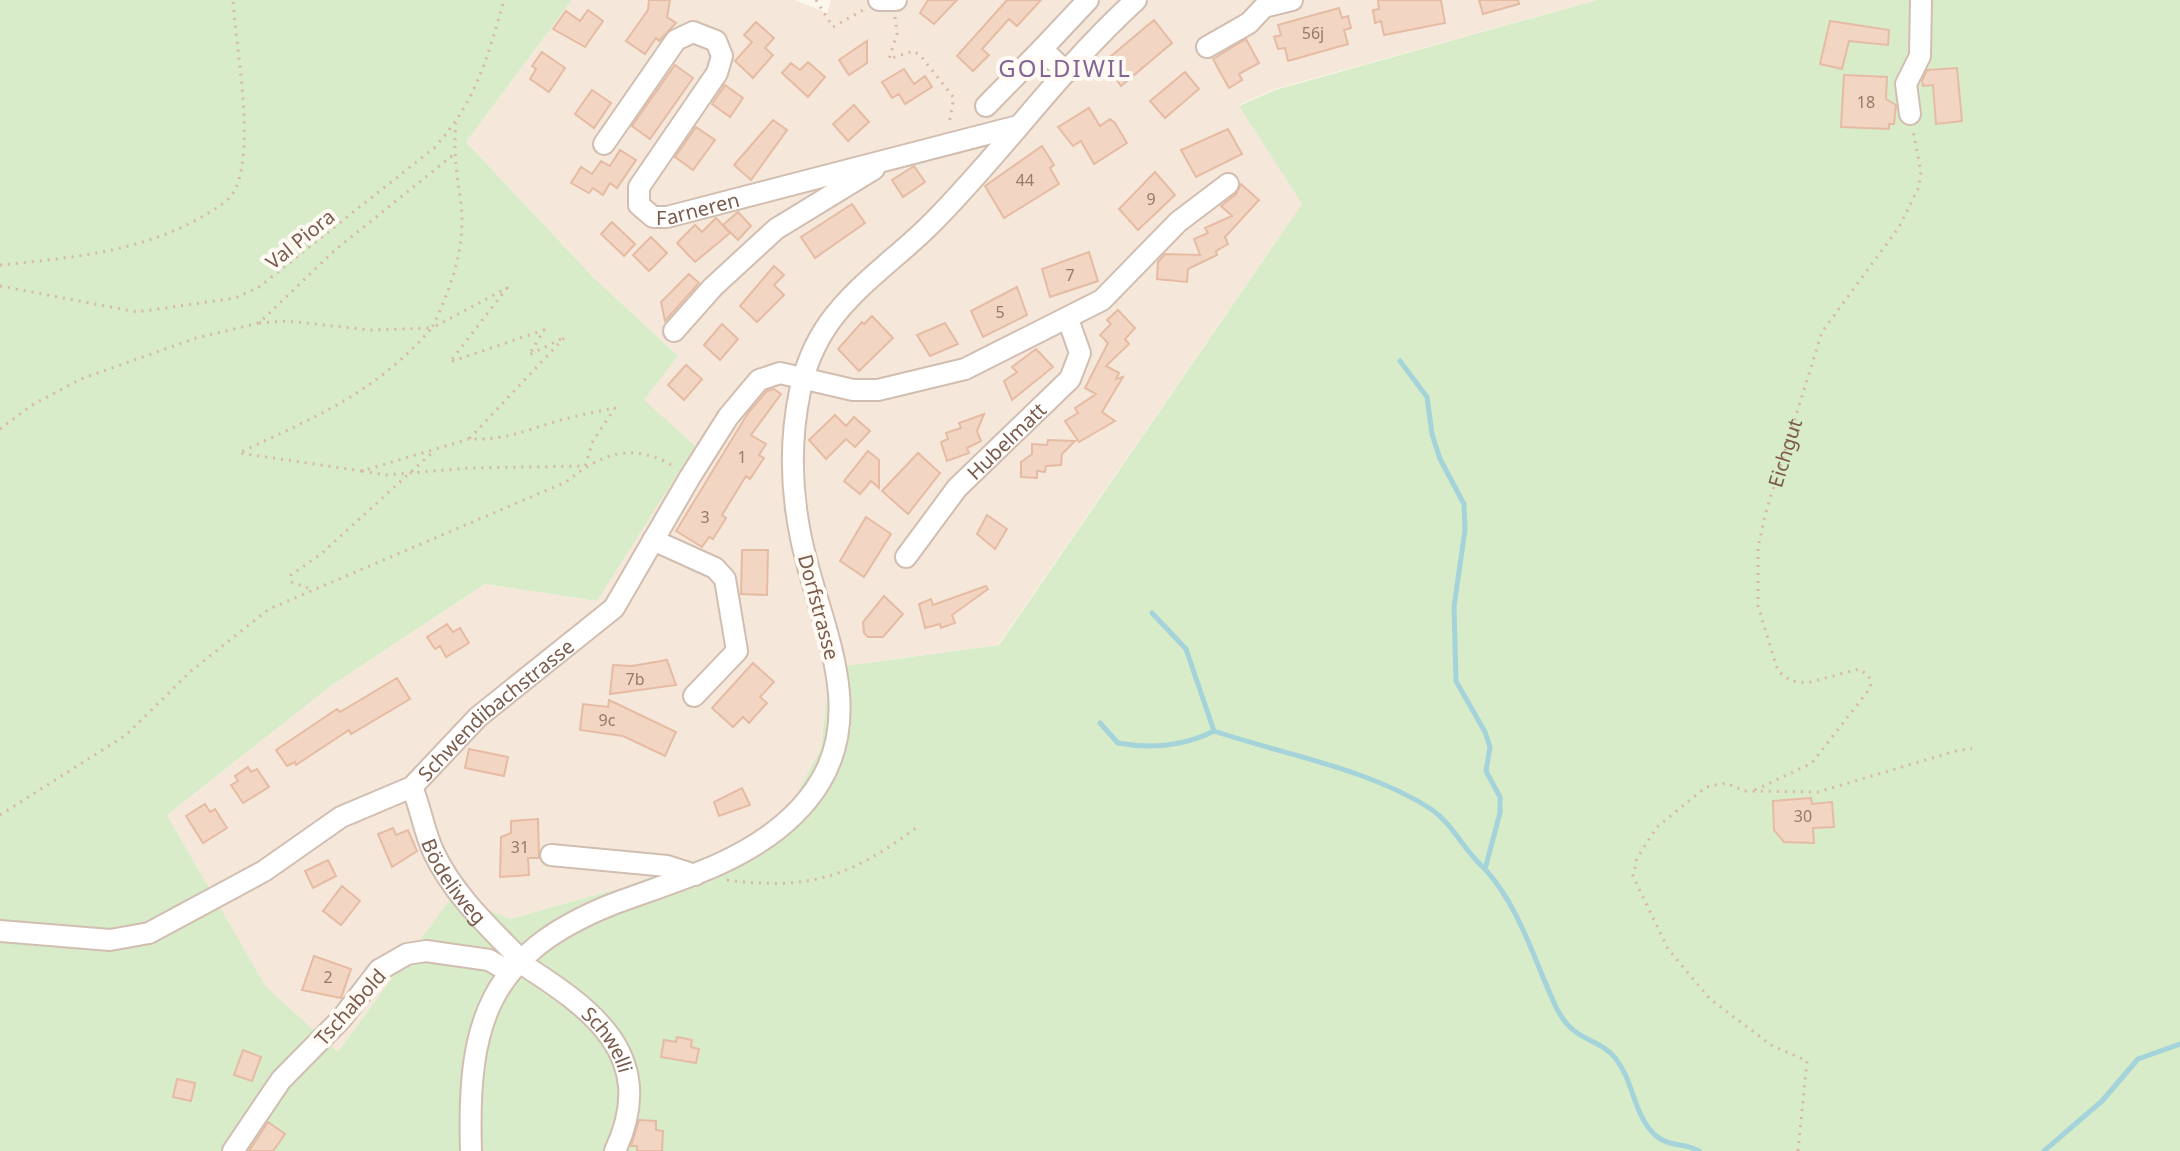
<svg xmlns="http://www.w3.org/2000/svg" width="2180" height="1151" font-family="'Noto Sans',sans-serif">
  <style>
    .residential { fill: #f5e8da }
    .green { fill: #d8ecc9 }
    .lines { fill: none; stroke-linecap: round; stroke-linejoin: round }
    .stream { stroke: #a5d3da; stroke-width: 5 }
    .building { fill: #f3d5c3; stroke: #e6bba3; stroke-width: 2 }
    .minor-casing { stroke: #d1beb0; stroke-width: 24 }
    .path { stroke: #d9b8a5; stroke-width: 3; stroke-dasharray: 2 6; stroke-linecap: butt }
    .minor { stroke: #fff; stroke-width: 20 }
    .labels { text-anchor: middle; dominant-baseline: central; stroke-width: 8; stroke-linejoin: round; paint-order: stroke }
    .number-label { font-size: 16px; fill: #987a6a }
    .street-label { font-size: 20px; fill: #7a5c4d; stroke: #fffaf3 }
    .quarter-label { font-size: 24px; letter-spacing: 2px; fill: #846695; stroke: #fffaf3 }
  </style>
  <rect width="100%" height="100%" fill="#fdf6ec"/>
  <path class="residential" d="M572 0H795L827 13 831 0H1597L1275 89 1239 105 1302 204 998 645 830 668 821 748 790 806 738 844 624 887 510 919 453 896 323 1087 167 815 332 685 485 584 597 601 644 400 678 356 593 277 466 142Z"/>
  <path class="green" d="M0 0H572L466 142 593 277 678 356 644 400 695 446 597 601 485 584 332 685 167 815 266 987 338 1052 453 895 510 919 624 887 738 844 790 806 821 748 830 668 999 645 1302 204 1239 106 1275 90 1597 0H2180V1151H0Z"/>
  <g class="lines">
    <path class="stream" d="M1400 361 1427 397 1432 434 1440 459 1464 504 1465 530 1454 607 1456 681 1485 732 1490 747 1486 771 1500 797V813L1485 869C1521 909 1534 961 1557 1009 1574 1043 1599 1037 1616 1059 1634 1082 1633 1114 1655 1135 1670 1148 1684 1142 1699 1151
      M1152 613 1186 649 1214 731
      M1100 723 1118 743C1151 749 1184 746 1214 731 1285 755 1367 768 1431 809 1453 824 1464 851 1485 869
      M2044 1151 2102 1101 2138 1059 2180 1044"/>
  </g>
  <path class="building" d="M649 0H670L667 17 676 23 659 41 656 38 645 54 626 41 648 10Z
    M928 0H957L934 24 920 13Z
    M1007 0H1041L1017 26 1009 19 982 49 989 55 973 71 957 56Z
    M1378 0H1441L1445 23 1384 35 1381 21 1375 23 1373 10 1379 9Z
    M1479 0H1518L1519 4 1483 14Z
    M1339 8 1342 18 1348 16 1351 28 1344 30 1348 44 1288 61 1285 48 1278 49 1274 37 1281 35 1278 25Z
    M588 10 603 21 585 47 553 29 566 11 580 21Z
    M1154 20 1172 43 1121 86 1104 62Z
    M1830 21 1889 30 1888 45 1849 41 1842 69 1820 64Z
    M756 22 774 38 765 48 773 55 753 78 735 61 752 42 744 35Z
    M1246 39 1259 63 1239 74 1242 80 1229 88 1213 59Z
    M867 41V63L849 75 839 60Z
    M542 52 565 68 549 92 530 79 536 69 532 66Z
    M808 62 825 77 808 97 782 73 791 63 800 70Z
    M675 65 693 78 650 139 632 126Z
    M1957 68 1962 121 1936 124 1933 85 1923 86 1922 81 1927 70Z
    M904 69 914 84 925 76 932 87 905 104 899 94 892 98 882 82Z
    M1185 72 1199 89 1165 118 1150 101Z
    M1844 75 1887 77 1886 99 1896 105 1894 124H1889V129L1841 127Z
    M725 85 743 98 730 117 712 104Z
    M592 90 611 103 594 128 575 114Z
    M854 105 869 122 848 141 833 124Z
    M1089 108 1100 126 1110 119 1115 123 1127 143 1094 164 1081 141 1073 146 1058 127Z
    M773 120 787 130 751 180 734 165Z
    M696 127 715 140 693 170 675 157Z
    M1228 129 1242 154 1196 177 1181 150Z
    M1042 146 1054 165 1050 168 1059 184 1004 218 985 186Z
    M620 150 636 160 617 188 610 183 603 195 593 188 589 193 571 183 581 167 592 174 601 161 610 166Z
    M914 166 925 182 903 197 892 180Z
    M1155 172 1175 195 1138 230 1119 209Z
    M1241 184 1259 200 1225 237 1228 244 1216 251 1217 255 1188 269 1187 282 1157 279 1158 262 1165 254 1200 255 1194 239 1208 233 1205 228 1232 216 1221 206 1236 194Z
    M852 204 865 223 815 258 801 237Z
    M738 212 751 226 738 240 723 225Z
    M716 218 730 233 695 262 677 243 695 225 702 232Z
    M612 222 635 244 624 256 601 234Z
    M651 237 667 253 649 271 633 255Z
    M1089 252 1098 281 1050 297 1042 269Z
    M774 266 784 275 774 285 784 295 757 322 740 306Z
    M689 274 699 283 665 321 661 302Z
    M1017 287 1027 315 983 337 971 311Z
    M1118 310 1135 328 1125 339 1129 344 1106 366 1119 373 1116 379 1123 377 1102 412 1115 421 1079 442 1065 421 1078 413 1075 408 1096 394 1085 388 1108 343 1100 335 1111 324 1107 320Z
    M872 316 893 338 859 371 838 349 862 322 864 324Z
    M945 323 958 344 930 356 917 335Z
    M722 324 738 339 720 360 704 345Z
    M1036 349 1053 367 1012 400 1004 381 1017 372 1012 367Z
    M686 365 702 379 684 400 668 385Z
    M774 389 781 394 751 435 766 444 759 455 764 458 750 479 746 476 722 515 726 518 713 539 709 537 702 547 676 531 748 413 767 391Z
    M984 414 977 431 981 441 967 448 969 453 947 461 941 442 948 439 946 433 961 428 959 423Z
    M835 415 846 426 854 417 870 431 855 447 846 439 826 459 809 440Z
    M1048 440 1075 441 1062 454 1061 465 1046 466 1045 472 1037 471V478L1021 477V462L1032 454V444L1047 445Z
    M868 451 879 460V488L871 481 860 494 844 481Z
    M918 453 940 473 908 514 882 491Z
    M987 515 1007 529 995 549 977 534Z
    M866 517 891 534 864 577 840 561Z
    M742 550H768L767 595 741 594Z
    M986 586 988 589 952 615 955 623 941 628 940 624 925 628 919 604 931 599 933 605Z
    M884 596 903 614 883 637H868L864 633 863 622Z
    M447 624 453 632 460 628 469 643 446 657 440 646 435 649 427 637Z
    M667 660 676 685 610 694 613 665 632 666Z
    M753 663 774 682 760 697 767 703 749 723 743 717 733 727 712 708Z
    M397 678 410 699 351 734 349 730 296 765 295 762 287 766 276 750 337 709 340 712Z
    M609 700 676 732 665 756 623 736 580 730 583 704 608 707Z
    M469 749 508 757 504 776 465 768Z
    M248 767 251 772 257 769 269 787 243 803 231 785 238 781 235 776Z
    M742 788 750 805 719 816 714 802Z
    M1811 798 1812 804 1832 802 1834 827 1813 828 1814 843 1784 842 1774 830 1773 801Z
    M205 804 210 812 215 809 227 828 203 843 186 816Z
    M538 819 539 858H528L529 875 500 877 501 837 511 833V821Z
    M393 828 396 835 408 830 417 851 392 867 378 834Z
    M328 860 336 876 313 888 305 871Z
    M342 886 360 901 341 925 323 911Z
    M314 956 351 969 341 998 302 990Z
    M677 1037 692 1040 691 1047 699 1049 696 1063 661 1057 664 1040 676 1042Z
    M243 1050 261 1057 252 1081 234 1075Z
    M177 1079 195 1083 191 1101 173 1097Z
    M639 1120 656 1121V1130L663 1131 662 1151H637V1146H631Z
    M268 1122 285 1134 273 1151H249Z"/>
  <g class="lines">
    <defs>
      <g id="minor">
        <path d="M879 0H896"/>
        <path d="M1207 47 1249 23 1264 7 1292 0"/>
        <path d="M1066 72 1042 49 1088 0"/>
        <path d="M986 106 1042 49"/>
        <path d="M1910 114 1906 84 1920 56 1921 0"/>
        <path id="s2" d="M604 144 676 40 693 32 716 41 722 56 717 73 639 187V205L653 217H667L1018 126"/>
        <path d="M674 331 713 287 776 229 874 169"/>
        <path d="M653 540 715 568 725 579 737 651 694 696"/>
        <path id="s3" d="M906 557 957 488 1070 379 1080 353 1068 319"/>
        <path id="s4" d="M412 787C421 809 424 832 434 853 454 895 489 927 521 960"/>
        <path d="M551 855 667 866 695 875"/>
        <path id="s5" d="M0 931 110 940 149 933 264 871 341 817 412 787 478 717 614 608 690 477 728 417 759 380 780 373 853 390H878L965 369 1102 300 1178 222 1228 184"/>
        <path id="s6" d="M519 962C591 1008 660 1055 615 1151"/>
        <path d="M233 1151 281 1080 342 1018 379 970 407 954 426 951 489 960 510 972"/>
        <path d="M471 1151C467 1024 487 954 613 904 648 891 683 880 717 865 757 847 797 820 820 782 867 705 817 618 801 538 791 490 790 439 800 391 805 367 815 343 829 323 856 285 898 257 930 225 1002 153 1061 68 1136 0"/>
      </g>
    </defs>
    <use href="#minor" class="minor-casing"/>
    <g class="path">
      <path d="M816 0 833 27 863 10"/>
      <path d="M895 17 897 34 889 59 913 51 920 55 954 98 949 124"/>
      <path d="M0 265C70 258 143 252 205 215 217 208 230 201 236 188 255 142 236 50 233 0"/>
      <path d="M0 286 137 312 235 298 259 287 434 148C476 102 487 59 504 0"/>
      <path d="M259 323 287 321 370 330 432 328C374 394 317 416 239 453L362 471 469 439"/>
      <path d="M0 429 32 405 81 379 196 338 259 323 334 251 453 155"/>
      <path d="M362 471 386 475 469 468 585 466 593 441 615 408C595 412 574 416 554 422 521 432 505 440 469 439L565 337 529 355 544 330 450 362 507 288 432 328C451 288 466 248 461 203 457 175 453 152 456 123"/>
      <path d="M308 588 291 582V575L321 554 435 450"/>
      <path id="s1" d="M1755 790 1812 763 1871 687 1869 676 1859 669 1807 683 1791 681 1778 671 1758 606V548L1765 515 1822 332 1899 227 1919 187 1921 172 1913 130"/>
      <path d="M0 815 126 735 191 671 269 609 566 482C603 452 633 442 675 467"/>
      <path d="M727 880C812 891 852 876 920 825"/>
      <path d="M1798 1151 1807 1061 1771 1045 1710 999 1668 949 1633 876 1637 858 1657 827 1706 787 1726 783 1744 791 1818 792 1959 750 1972 749"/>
    </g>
    <use href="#minor" class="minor"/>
  </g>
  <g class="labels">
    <g class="number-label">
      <text x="1313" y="33">56j</text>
      <text x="1866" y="102">18</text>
      <text x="1025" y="180">44</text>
      <text x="1151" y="199">9</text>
      <text x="1070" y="275">7</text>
      <text x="1000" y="312">5</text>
      <text x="742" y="457">1</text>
      <text x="705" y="517">3</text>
      <text x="635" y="679">7b</text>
      <text x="607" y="720">9c</text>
      <text x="1803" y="816">30</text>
      <text x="520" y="847">31</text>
      <text x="328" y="977">2</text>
    </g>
    <g class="street-label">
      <text stroke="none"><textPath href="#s2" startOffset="424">Farneren</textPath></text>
      <text transform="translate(300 239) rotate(-39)">Val Piora</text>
      <text stroke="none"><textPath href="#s3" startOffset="154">Hubelmatt</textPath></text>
      <text stroke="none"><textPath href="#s1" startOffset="494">Eichgut</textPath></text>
      <text transform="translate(819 607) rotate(75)">Dorfstrasse</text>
      <text stroke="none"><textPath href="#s5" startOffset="566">Schwendibachstrasse</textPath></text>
      <text stroke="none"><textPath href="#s4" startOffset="104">Bödeliweg</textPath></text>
      <text transform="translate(350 1007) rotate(-48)">Tschabold</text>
      <text stroke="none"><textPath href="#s6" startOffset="120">Schwelli</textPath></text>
    </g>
    <g class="quarter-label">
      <text x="1065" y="67">GOLDIWIL</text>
    </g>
  </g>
</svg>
